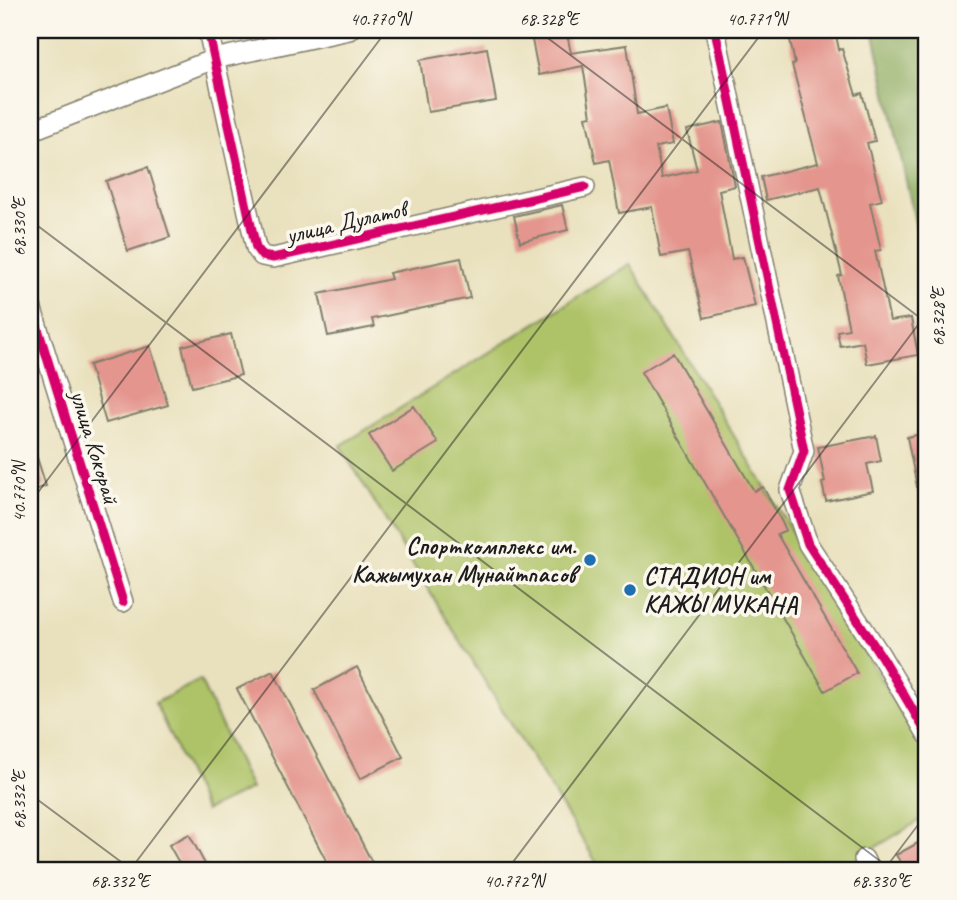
<svg xmlns="http://www.w3.org/2000/svg" width="957" height="900" font-family="Caveat,sans-serif">
  <style>
    .green { fill: #aec367; stroke: #657042; stroke-width: 2 }
    .forest { fill: #8aa95c; stroke: #53623c; stroke-width: 2 }
    .building { fill: #e4968e }
    .lines { fill: none; stroke-linecap: round; stroke-linejoin: round }
    .minor-casing { stroke: #827e6c; stroke-width: 22 }
    .minor { stroke: #fff; stroke-width: 19 }
    .cycleway-casing { stroke: #fbf7ec; stroke-width: 13 }
    .cycleway { stroke: #d6006c; stroke-width: 9 }
    .ticks { fill: none; stroke: #1c1c1c; stroke-width: 2; stroke-opacity: 0.45 }
    .poi-dot { fill: #1f6fb2; stroke: #fbf7ec; stroke-width: 2.5 }
    .labels { text-anchor: middle; dominant-baseline: central; stroke-width: 7; stroke-linejoin: round; paint-order: stroke }
    .street-label { font-size: 24px; fill: #1c1c1c; stroke: #fbf7ec }
    .poi-label { font-size: 24px; font-weight: bold; fill: #1c1c1c; stroke: #fbf7ec; text-anchor: end }
    .neatline { fill: none; stroke: #1c1c1c; stroke-width: 2.5 }
    .ticks-label { font-size: 18px; text-anchor: middle; fill: #1c1c1c }
  </style>
  <rect width="100%" height="100%" fill="#fbf7ec"/>
  <filter id="ink" filterUnits="userSpaceOnUse"><feTurbulence type="fractalNoise" baseFrequency=".0143" numOctaves="2"/><feDisplacementMap in="SourceGraphic" scale="14" xChannelSelector="R" yChannelSelector="G"/><feConvolveMatrix kernelMatrix="1 2 1 2 8 2 1 2 1" color-interpolation-filters="sRGB"/></filter>
  <filter id="wash" filterUnits="userSpaceOnUse"><feTurbulence type="fractalNoise" baseFrequency=".00686" numOctaves="4" result="noise"/><feDisplacementMap in="SourceGraphic" scale="28" xChannelSelector="R" yChannelSelector="G"/><feGaussianBlur stdDeviation="1.57" result="paint"/><feColorMatrix in="noise" values="0 0 0 0 0 0 0 0 0 0 0 0 0 0 0 0 0 1.4 0 .05"/><feComposite in="paint" operator="in"/></filter>
  <g filter="url(#wash)">
    <rect width="100%" height="100%" fill="#e9e1bd"/>
    <path class="green" d="M630 264 927 755V816L838 870H601L340 446Z
      M200 680 251 789 205 811 155 703Z"/>
    <path class="forest" d="M873 30H927V276Z"/>
    <g id="blocks">
      <path class="building" d="M530 30H566L571 53 627 45 637 114 666 108 673 144 656 147 662 178 697 170 687 130 722 122 735 186 719 190 732 259 743 257 755 306 704 318 688 252 661 257 652 207 619 213 609 160 596 163 586 117 591 116 583 66 539 75Z
        M788 30H835L839 50 842 49 856 95 862 93 875 141 867 143 882 200 870 203 881 250 875 251 890 321 911 318 918 355 867 364 863 342 840 346 837 331 849 329 838 276 842 275 820 187 766 200 761 177 818 163 792 65 795 64Z
        M487 48 496 101 428 112 420 60Z
        M148 167 170 237 128 251 106 181Z
        M562 205 568 230 520 242 514 216Z
        M461 258 470 298 372 319 374 327 328 336 319 294 391 279 389 273Z
        M231 334 241 375 192 387 182 346Z
        M150 346 168 405 106 423 89 365Z
        M673 353 754 491 763 487 786 530 777 534 857 673 825 691 641 372Z
        M414 406 438 443 392 471 369 435Z
        M927 433V502H920L907 437Z
        M876 436 881 461 867 464 873 491 826 501 822 483 825 482 818 447Z
        M30 445H33L46 486 30 492Z
        M357 667 403 757 360 779 314 690Z
        M273 671 376 870H331L237 689Z
        M189 834 206 866 198 870H183L169 845Z
        M927 838V870H905L896 855Z"/>
    </g>
  </g>
  <g filter="url(#ink)">
    <use href="#blocks" fill-opacity="0" stroke="#827e6c" stroke-width="2"/>
    <g class="lines">
      <defs>
        <path id="minor" d="M208 30 256 248 262 256 273 258 585 187
          M715 30 804 451 790 490 808 544 881 656 927 734
          M30 131 214 59 349 30
          M30 303 123 602
          M864 859 869 870"/>
      </defs>
      <use href="#minor" class="minor-casing"/>
      <use href="#minor" class="minor"/>
      <defs>
        <path id="cycleway" d="M208 30 256 248 262 256 273 258 585 187
          M715 30 804 451 790 490 808 544 881 656 927 734
          M30 303 123 602"/>
      </defs>
      <use href="#cycleway" class="cycleway-casing"/>
      <use href="#cycleway" class="cycleway"/>
    </g>
  </g>
  <path class="ticks" d="M537 30 927 323M30 220 892 870M30 503 387 30M30 794 132 870M130 870 764 30M507 870 927 313M884 870 927 813"/>
  <g class="poi-dot">
    <circle cx="590" cy="560" r="7"/>
    <circle cx="630" cy="590" r="7"/>
  </g>
  <g class="labels">
    <g class="street-label">
      <text transform="translate(346 222) rotate(-13)">улица Дулатов</text>
      <text transform="translate(95 447) rotate(73)">улица Кокорай</text>
    </g>
    <g class="poi-label">
      <text x="576" y="546">Спорткомплекс им.<tspan x="576" dy="28">Кажымухан Мунайтпасов</tspan></text>
      <text x="644" y="576" text-anchor="start">СТАДИОН им<tspan x="644" dy="28">КАЖЫ МУКАНА</tspan></text>
    </g>
  </g>
  <rect width="957" height="900" fill="none" stroke="#fbf7ec" stroke-width="77"/>
  <rect x="38" y="38" width="880" height="824" class="neatline"/>
  <g class="ticks-label">
    <text x="380" y="25">40.770°N</text>
    <text x="549" y="25">68.328°E</text>
    <text x="757" y="25">40.771°N</text>
    <text transform="translate(19 227) rotate(-90)" y="6">68.330°E</text>
    <text transform="translate(938 317) rotate(-90)" y="6">68.328°E</text>
    <text transform="translate(19 492) rotate(-90)" y="6">40.770°N</text>
    <text transform="translate(19 800) rotate(-90)" y="6">68.332°E</text>
    <text x="120" y="887">68.332°E</text>
    <text x="514" y="887">40.772°N</text>
    <text x="881" y="887">68.330°E</text>
  </g>
</svg>
